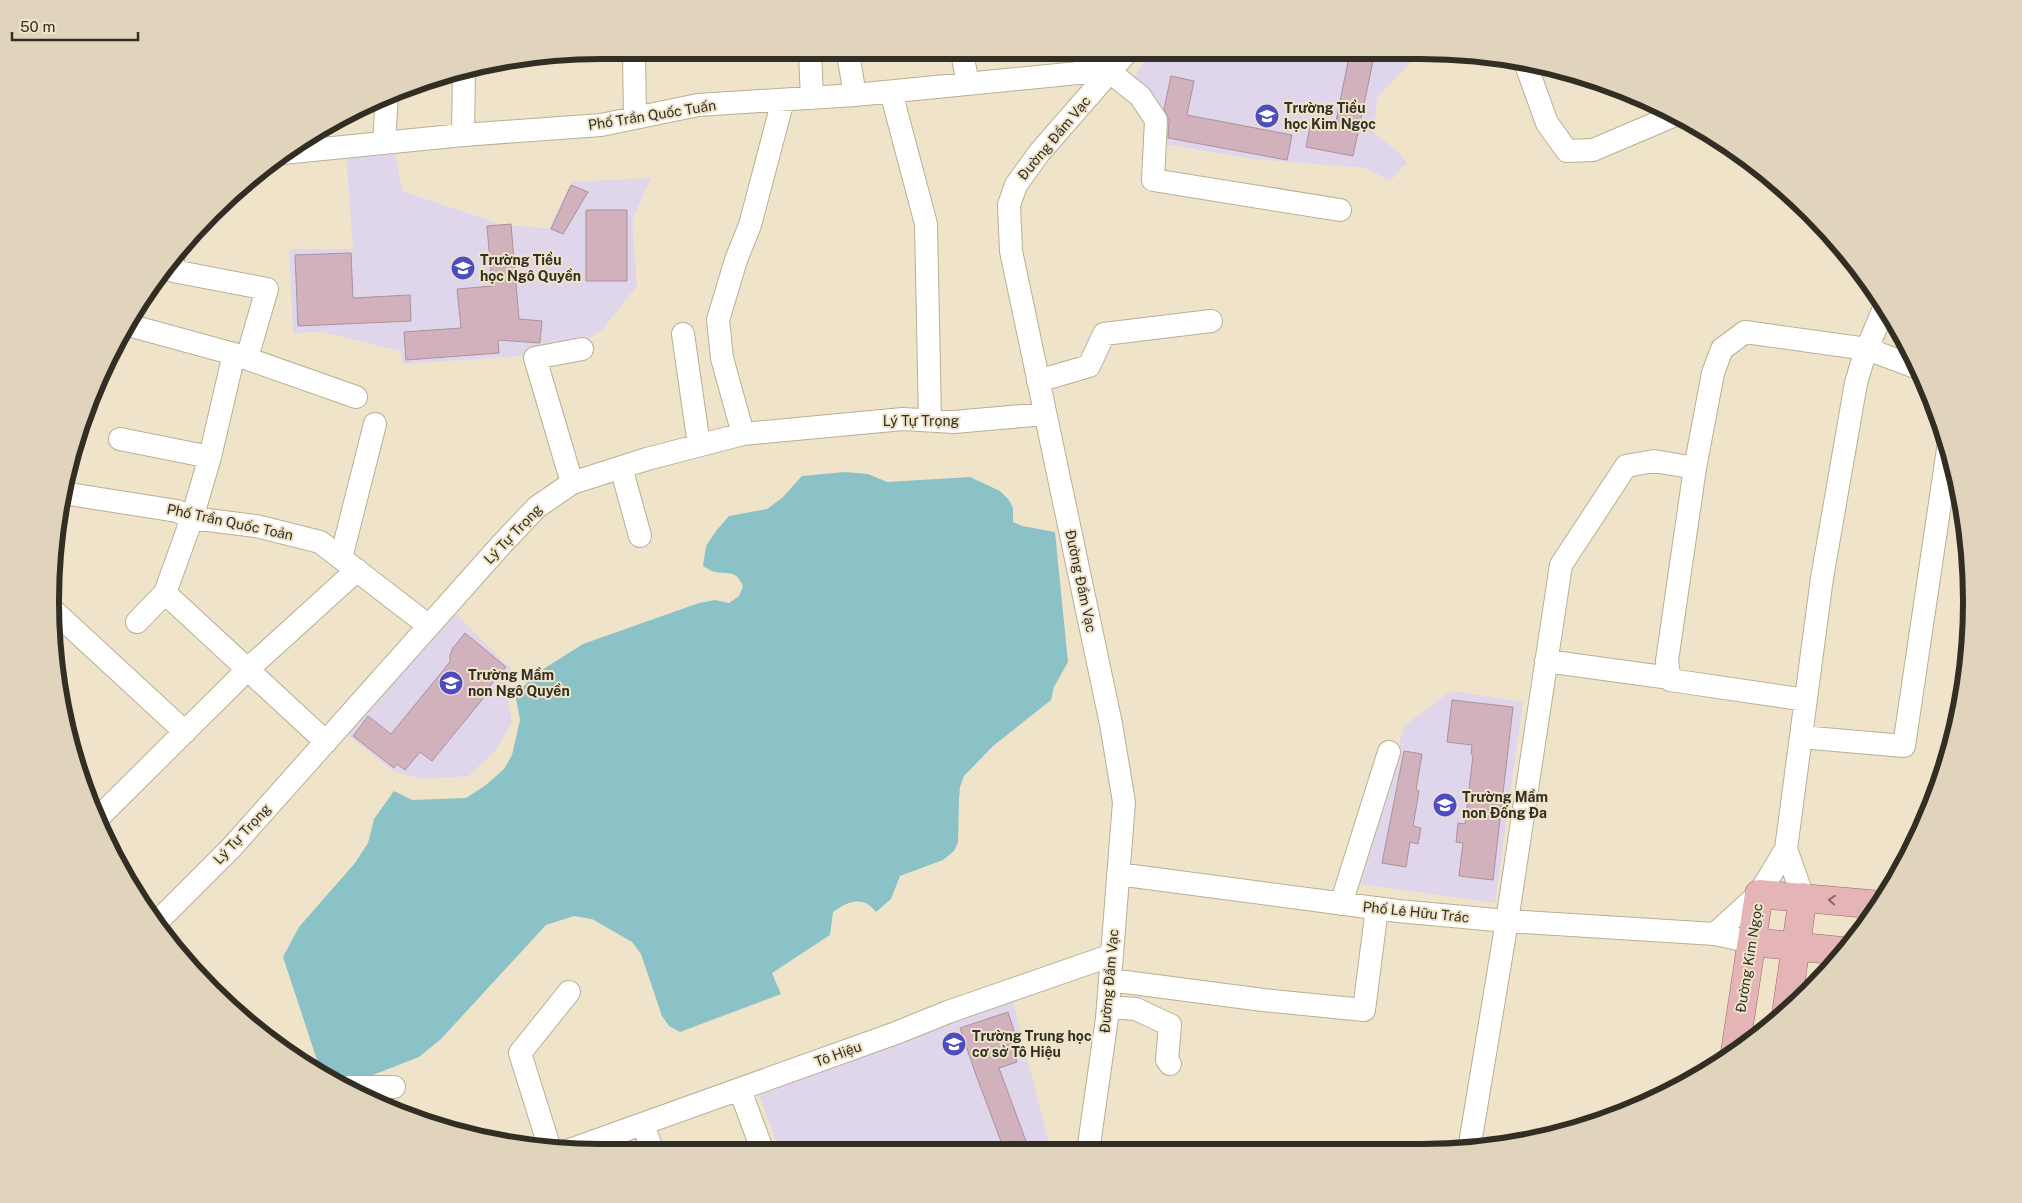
<svg xmlns="http://www.w3.org/2000/svg" width="2022" height="1203" font-family="'Public Sans',sans-serif">
  <style>
    .education { fill: #e0d6eb }
    .green { fill: #aac19d }
    .water { fill: #8bc2c7 }
    .building { fill: #d0b1bc; stroke: #ad909a }
    .lines { fill: none; stroke-linecap: round; stroke-linejoin: round }
    .minor-casing { stroke: #b9af94; stroke-width: 24 }
    .major-casing { stroke: #9b6563; stroke-width: 29 }
    .minor { stroke: #fff; stroke-width: 22 }
    .major { stroke: #e5b4b6; stroke-width: 28 }
    .oneway { stroke: #836a65 }
    .labels { text-anchor: middle; dominant-baseline: central; stroke-width: 4; stroke-linejoin: round; paint-order: stroke }
    .poi-label { font-size: 14px; font-weight: bold; fill: #322e23; stroke: #efe4c9; text-anchor: start }
    .street-label { font-size: 14px; fill: #322e23; stroke: #efe4c9 }
    .rim { fill: none; stroke: #322e23; stroke-width: 6 }
  </style>
  <rect width="100%" height="100%" fill="#efe4c9"/>
  <path class="education" d="M1410 51 1415 58 1377 98 1374 133 1399 153 1407 163 1390 181 1365 168 1253 159 1159 143 1157 98 1134 77 1150 52Z
    M395 150 402 191 501 224 548 229 572 182 651 178 632 220 637 286 602 330 578 345 522 356 402 364 401 351 322 332 293 333 289 249H353L346 152Z
    M456 614 511 669 508 697 512 723 494 752 469 776 423 779 394 772 347 734Z
    M1451 691 1523 702 1495 903 1361 884 1404 726Z
    M1012 998 1051 1152H780L757 1089Z"/>
  <path class="green" d="M90 402 69 486H65L79 424Z"/>
  <path class="water" d="M845 472 868 474 887 482 970 477 1000 491 1009 500 1013 508V522L1022 526 1055 532 1068 662 1054 687 1051 700 993 746 964 776 960 787 959 799 958 842 954 851 943 860 900 876 891 899 876 912C864 895 847 901 833 912L830 935 772 973 781 994 680 1032 669 1026 662 1016 641 954 632 942 592 919 574 916 546 925 441 1039 419 1057 373 1075 330 1077 317 1060 283 957 299 927 355 863 368 843 374 819 394 791 412 800 466 798 486 785 504 769 512 755 520 720 515 693 545 668 583 644 699 603 715 600 729 603 739 596 743 586C736 569 728 575 715 572 711 571 707 568 703 566L706 546 716 531 729 516 767 509 782 498 802 476Z"/>
  <path class="building" d="M1350 52H1375L1353 156 1306 147 1311 121 1335 126Z
    M1171 76 1194 81 1187 115 1292 135 1287 160 1168 138 1169 120 1164 109Z
    M571 185 588 192 563 234 551 229Z
    M586 210H627V281H586Z
    M511 224 519 319 542 321 540 343 498 340 499 353 406 360 404 332 461 328 457 289 492 286 487 226Z
    M351 253 353 298 410 295 411 321 298 326 295 255Z
    M465 633 506 667 483 694 485 696 432 761 420 752 405 770 397 764 394 768 353 736 368 716 391 734 450 662V655L453 648Z
    M1452 700 1513 707 1493 880 1459 876 1463 843 1456 842 1458 823 1465 824 1473 755 1471 754 1472 745 1447 742Z
    M1404 751 1422 754 1416 790 1419 791 1413 826 1421 828 1418 844 1410 842 1406 867 1382 863Z
    M1008 1012 1017 1040 1011 1042 1017 1062 999 1068 1030 1152H1005L976 1075 960 1028Z"/>
  <g class="lines">
    <defs>
      <path id="minor" d="M962 53 968 84
        M1082 53 1093 72
        M634 54 635 118
        M810 54 812 98
        M848 54 855 95
        M1526 65 1547 123 1567 151 1593 150 1673 116
        M891 92 926 224 930 420
        M463 135 464 70
        M384 143 387 95
        M283 153 463 135 601 125 698 105 855 95 1078 73 1110 72 1140 96 1156 120 1153 180 1340 210
        M173 259V271L267 289 247 358
        M128 325 234 354 356 397
        M683 334 699 445
        M1038 381 1089 366 1104 334 1211 321
        M743 434 722 358 718 320 736 260 750 225 783 100
        M120 439 210 457
        M621 467 640 536
        M1695 468 1667 661 1670 680 1806 700
        M572 483 535 358 582 349
        M63 493 177 511 192 518 256 526 320 542 429 626
        M341 558 375 424
        M165 593 326 742
        M51 614 54 611 185 732
        M137 622 165 593 192 518 210 457 234 354
        M1546 661 1670 678
        M1801 737 1904 746 1948 449
        M97 819 248 669 357 570
        M1786 849 1822 578 1856 383 1864 356 1885 306
        M1118 874 1398 911 1507 921 1715 934
        M1341 904 1389 752
        M155 924 232 847 501 545 537 507 572 483 647 459 743 434 903 419 954 422 1045 414
        M1752 942 1715 934 1759 894 1786 849 1803 897
        M1110 980 1263 1000 1364 1010 1377 908
        M1108 1007 1136 1009 1170 1025 1167 1060 1170 1064
        M349 1087H394
        M740 1090 763 1152
        M643 1124 653 1152
        M550 1149 520 1053 569 992
        M1469 1150 1507 921 1561 565 1626 466 1654 461 1695 468 1713 373 1722 349 1745 332 1867 349 1918 368
        M564 1152 896 1033 948 1012 1112 955
        M1088 1152 1107 1018 1124 802 1111 724 1011 251 1009 205 1016 185 1039 153 1127 52"/>
      <path id="major" d="M1752 942 1842 951
        M1786 1014 1803 897
        M1735 1052 1759 894 1881 905"/>
    </defs>
    <use href="#minor" class="minor-casing"/>
    <use href="#major" class="major-casing"/>
    <use href="#minor" class="minor"/>
    <use href="#major" class="major"/>
  </g>
  <defs><path id="oneway-chevron" d="M-2-3.5L2.5 0L-2 3.5" fill="none" stroke-width="1.6" stroke-linecap="round" stroke-linejoin="round" transform="scale(1.25)"/></defs>
  <use class="oneway" href="#oneway-chevron" transform="translate(1832 900) rotate(-175)"/>
  <defs>
    <symbol id="school-disc" viewBox="-11 -11 22 22"><circle r="9.5" fill="#4e4cc2" stroke="#efe4c9"/><path d="M0-5L7-2L0 1L-7-2ZM-4 1L0 2.5L4 1V4Q0 6-4 4Z" fill="#fff"/></symbol>
  </defs>
  <g fill-rule="evenodd">
    <use href="#school-disc" x="1253" y="102" width="28" height="28"/>
    <use href="#school-disc" x="449" y="254" width="28" height="28"/>
    <use href="#school-disc" x="437" y="669" width="28" height="28"/>
    <use href="#school-disc" x="1431" y="791" width="28" height="28"/>
    <use href="#school-disc" x="940" y="1030" width="28" height="28"/>
  </g>
  <g class="labels">
    <g class="poi-label">
      <text x="1284" y="108">Trường Tiểu<tspan x="1284" dy="16">học Kim Ngọc</tspan></text>
      <text x="480" y="260">Trường Tiểu<tspan x="480" dy="16">học Ngô Quyền</tspan></text>
      <text x="468" y="675">Trường Mầm<tspan x="468" dy="16">non Ngô Quyền</tspan></text>
      <text x="1462" y="797">Trường Mầm<tspan x="1462" dy="16">non Đống Đa</tspan></text>
      <text x="972" y="1036">Trường Trung học<tspan x="972" dy="16">cơ sở Tô Hiệu</tspan></text>
    </g>
    <g class="street-label">
      <text transform="translate(652 115) rotate(-9)">Phố Trần Quốc Tuấn</text>
      <text transform="translate(1054 138) rotate(-50)">Đường Đầm Vạc</text>
      <text x="921" y="421">Lý Tự Trọng</text>
      <text transform="translate(230 522) rotate(12)">Phố Trần Quốc Toản</text>
      <text transform="translate(513 534) rotate(-46)">Lý Tự Trọng</text>
      <text transform="translate(1081 581) rotate(78)">Đường Đầm Vạc</text>
      <text transform="translate(242 834) rotate(-47)">Lý Tự Trọng</text>
      <text transform="translate(1416 912) rotate(6)">Phố Lê Hữu Trác</text>
      <text transform="translate(1749 958) rotate(-81)">Đường Kim Ngọc</text>
      <text transform="translate(1109 981) rotate(-85)">Đường Đầm Vạc</text>
      <text transform="translate(838 1054) rotate(-20)">Tô Hiệu</text>
    </g>
  </g>
  <path d="M0 0H2022V1203H0ZM601 59H1421A542 542 0 0 1 1963 601V602A542 542 0 0 1 1421 1144H601A542 542 0 0 1 59 602V601A542 542 0 0 1 601 59Z" fill="#e0d5bc" fill-rule="evenodd"/>
  <path class="rim" d="M601 59H1421A542 542 0 0 1 1963 601V602A542 542 0 0 1 1421 1144H601A542 542 0 0 1 59 602V601A542 542 0 0 1 601 59Z"/>
  <path d="M12 32v8h126v-8" fill="none" stroke="#322e23" stroke-width="2.5"/>
  <text x="20" y="32" font-size="15" fill="#322e23" stroke="#efe4c9" stroke-width="4" paint-order="stroke">50 m</text>
</svg>
